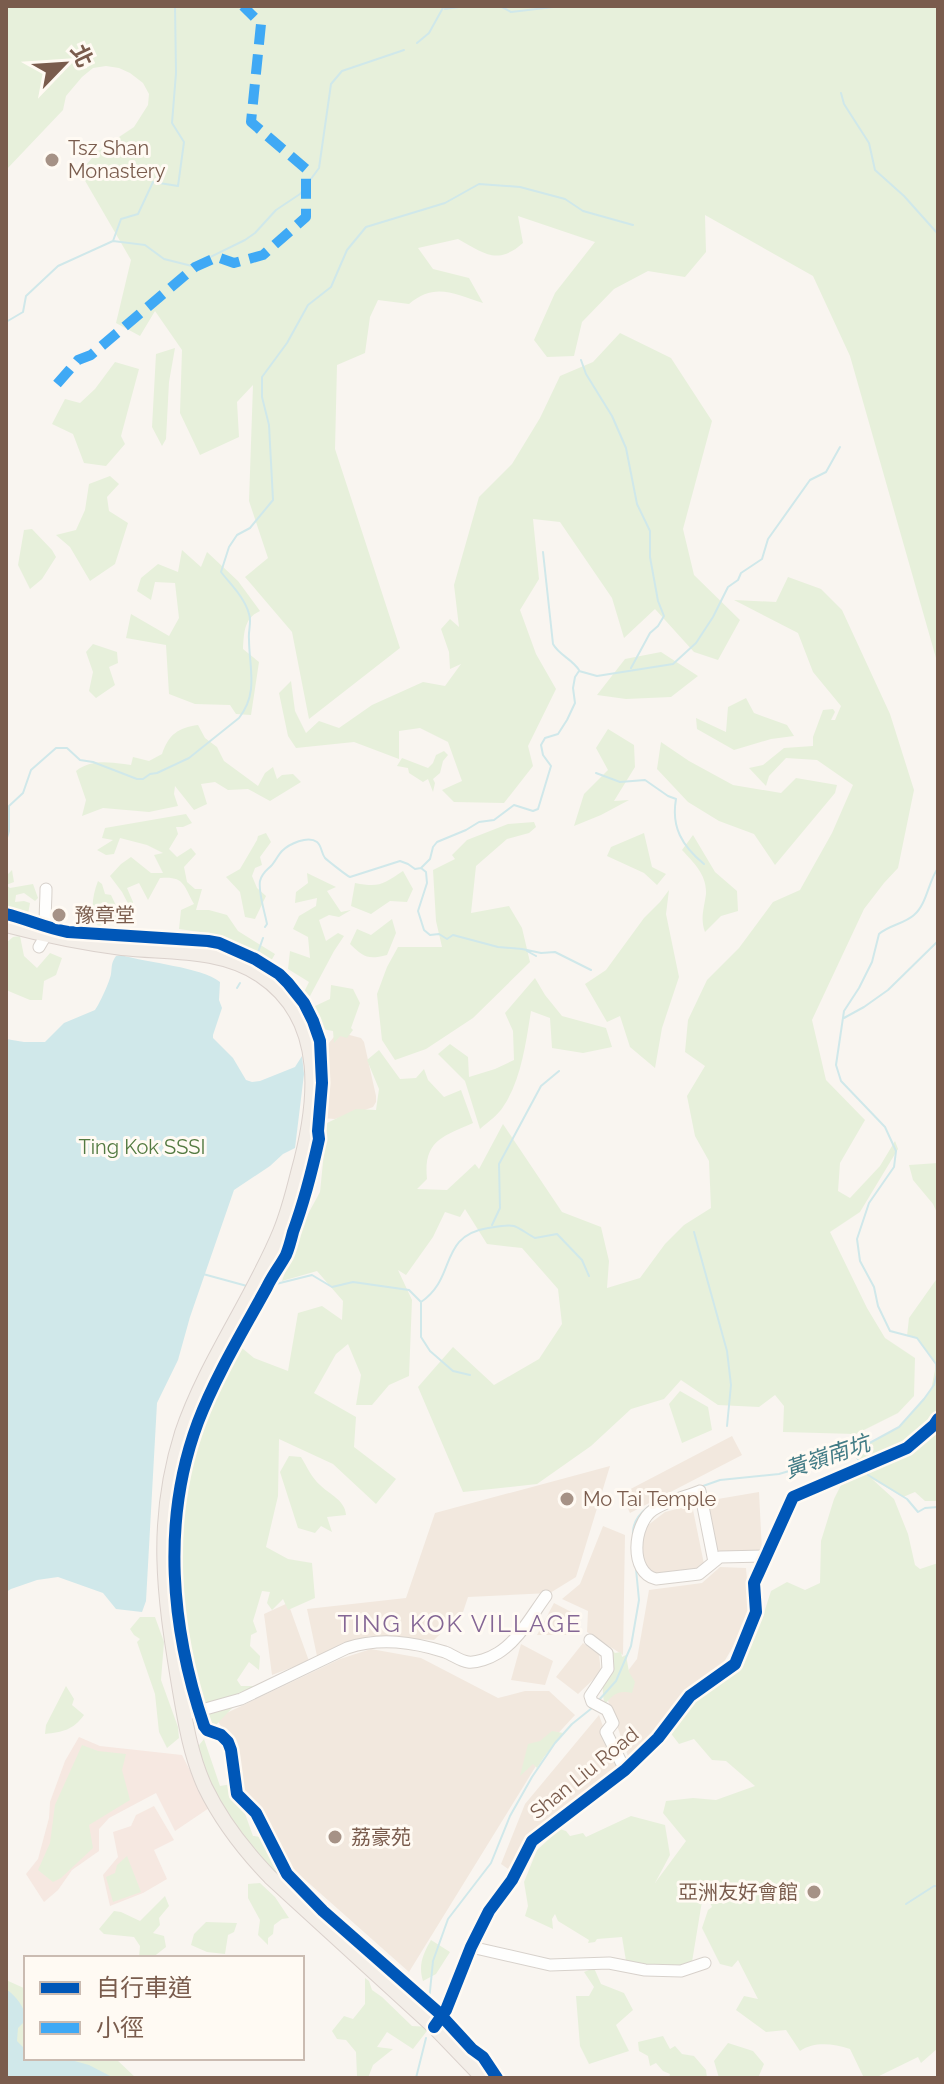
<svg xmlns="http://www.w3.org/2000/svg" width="944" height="2084" font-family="Raleway,'Noto Sans TC',sans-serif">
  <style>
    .residential { fill: #f2e8de }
    .commercial { fill: #f6e8e1 }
    .green { fill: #e7f0db }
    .water { fill: #d0e8ea }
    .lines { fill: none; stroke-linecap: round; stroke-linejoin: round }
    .stream { stroke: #d0e8ea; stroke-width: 2 }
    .minor-casing { stroke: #d7d1cb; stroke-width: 13 }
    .major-casing { stroke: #dad1cc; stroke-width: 16 }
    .minor { stroke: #fefefd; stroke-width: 11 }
    .major { stroke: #f3eee8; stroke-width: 14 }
    .quiet { stroke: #3fa9f5; stroke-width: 10; stroke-dasharray: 20 10; stroke-linecap: butt }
    .cycleway-casing { stroke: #fffaf3; stroke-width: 17 }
    .cycleway { stroke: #0057b8; stroke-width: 12 }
    .poi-dot { fill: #a69286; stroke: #fffaf3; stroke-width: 3 }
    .labels { text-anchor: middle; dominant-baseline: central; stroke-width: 6; stroke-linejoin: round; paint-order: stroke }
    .poi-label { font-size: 20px; fill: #7a5c4d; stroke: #fffaf3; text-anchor: start }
    .park-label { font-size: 20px; fill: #537a41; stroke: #fffaf3 }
    .street-label { font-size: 20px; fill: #7a5c4d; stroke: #fffaf3 }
    .water-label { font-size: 22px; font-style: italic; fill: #437c86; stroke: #fffaf3 }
    .quarter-label { font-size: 24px; letter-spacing: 2px; fill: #846695; stroke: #fffaf3 }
  </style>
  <rect width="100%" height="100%" fill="#f9f5f0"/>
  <path class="residential" d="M338 1032 361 1038 364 1042 376 1096V1102L373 1107 362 1111 335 1119 322 1118 326 1069 324 1049Z
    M732 1436 742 1455 630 1513 621 1494Z
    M610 1466 576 1577 550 1593 468 1597 463 1612 434 1640 370 1636 317 1656 307 1609 406 1598 435 1513Z
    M759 1492 762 1551 715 1554 706 1501Z
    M692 1505 704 1564 694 1570 650 1574 643 1559V1529L665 1512Z
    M603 1526 625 1535 623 1655 587 1632 588 1611 562 1599 580 1584Z
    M720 1567 746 1568 750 1618 721 1667 694 1683 629 1759 607 1698 637 1659 649 1590 702 1583Z
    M288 1603 309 1661 272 1675 264 1614Z
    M554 1603 579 1616 569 1635H537Z
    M583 1643 599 1655 601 1672 578 1694 556 1677Z
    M521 1644 553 1661 545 1685 511 1680Z
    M371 1649 421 1658 498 1698 525 1691H549L575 1715 552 1740 409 1972 285 1862 238 1782 231 1743 216 1718 340 1659Z
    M599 1715 618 1769 534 1834 511 1871 501 1864 525 1804Z"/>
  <path class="commercial" d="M79 1737 100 1746 182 1755 209 1808 175 1831 156 1793 109 1818 99 1829V1851L72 1870 58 1890 44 1902 26 1874 38 1859 49 1818 50 1802 65 1761Z
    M154 1806 174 1840 154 1850 167 1879 143 1893 110 1906 103 1875 118 1857 113 1832 131 1826 136 1815Z"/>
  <path class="green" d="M6 6H938V665L850 356 813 276 705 215 706 252 685 277 648 271 614 289 582 322 574 356 547 357 534 340 555 293 595 242 518 216 523 243C497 266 484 253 458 239L418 248 433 269 469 278 483 303C454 294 435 282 409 304L378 300 370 317 365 353 337 365 335 449 400 648 309 719 292 632 245 577 268 558 249 501 253 385 237 402 239 437 200 455 180 413 182 350 155 311 140 336 116 323 131 260 80 172 98 151 134 127 148 105 149 94 143 83 130 73 119 68 106 66 93 68 82 77 66 96 63 110 6 170Z
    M620 333 671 358 712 421 683 529 694 575 740 620 718 660 694 652 655 609 624 638 612 598 560 522 533 519 539 579 520 610 536 654 556 689 528 746 533 766 504 803 454 802 442 790 462 781 448 742 420 728 399 731V759L354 742 296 748 288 736 279 693 291 681 295 711 306 733 319 721 339 728 372 705 423 682 445 686 461 664 450 669 449 652 441 629 450 619 459 627 454 585 479 497 512 464 540 418 560 376 593 362Z
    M175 348 169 382 166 439 162 446 152 427 156 354Z
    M115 362 139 369 121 436 125 444 106 466 84 463 73 434 52 424 65 399 80 403 95 389Z
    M110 476 119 484 107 497 109 511 128 523 115 564 90 581 70 547 56 535 76 530 85 510 89 484Z
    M32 529 52 550 56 557 42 579 30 589 18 565 24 530Z
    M182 550 201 567 207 552 238 581 260 611C244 618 244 633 243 649L259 662 251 715 236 714 230 705 195 704 169 694 166 645 126 638 131 614 169 636 179 618 175 583 155 582 151 600 137 591 141 578 158 564 178 572Z
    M788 577 821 589 842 610 890 714 914 790 898 868 884 883 864 909 812 1020 826 1080 865 1120 840 1163 838 1191 850 1198 880 1166 895 1141 898 1149 860 1212 830 1232 867 1308 885 1338 915 1358 914 1396 898 1413 856 1434 783 1432 784 1406 775 1395 759 1407 718 1405 681 1380 664 1399 631 1409 591 1446 537 1484 463 1492 418 1387 453 1347 494 1385 539 1359 562 1324 558 1289 522 1248 487 1244 465 1209 460 1217 445 1212 433 1237 406 1275 398 1270 412 1300 409 1376 389 1385 372 1405H356L361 1375 348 1344 336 1354 314 1393 356 1417 354 1447 396 1479 376 1504 333 1464 279 1439 278 1496 266 1547 288 1559 312 1563 315 1598 288 1610 283 1599 272 1610 267 1603 270 1592 262 1591 253 1621 257 1632 251 1635 250 1646 260 1656 259 1670 249 1662 237 1680 241 1686H259L235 1705 217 1724 218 1739 204 1733 190 1709C197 1693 187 1690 194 1675L182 1672 193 1659 187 1650V1628L174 1588 171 1502 186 1469 196 1424 214 1384 208 1382 213 1373 218 1374 215 1369 220 1361 226 1360 222 1354 226 1350 233 1359 242 1348 254 1358 288 1371 298 1313 322 1306 342 1320 343 1301 317 1271 282 1281 302 1225 320 1192 327 1123 356 1109 376 1110 379 1089 367 1060 379 1050 400 1079 416 1078 424 1069 428 1080 444 1097 461 1090 473 1123C443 1136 423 1141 427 1179L417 1189 447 1190 475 1164 479 1169 503 1124 562 1212 601 1227 609 1261 607 1288 640 1278 665 1244 684 1225 711 1208 709 1161 695 1136 687 1096 705 1066 685 1052 688 1020 707 980 739 948 773 902 800 890 832 833 853 785 817 760 786 758 769 776 766 786 749 768 763 765 784 748 813 746V737L823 710 833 709 835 712 831 720H835L841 706 813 672 798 633 734 600 776 602Z
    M93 644 117 652 118 663 109 667 115 685 96 698 89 691 93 672 86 652Z
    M661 652 698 676 671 697 626 699 597 695 625 659Z
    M746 698 754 713 787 725 794 736 771 739 734 750 697 729 696 718 726 732 728 707Z
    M198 725 205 738 217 747 224 761 258 786 265 773 273 767 277 779 282 775 293 774 301 782 270 801 248 789 228 790 215 782 201 784 207 804 194 810 175 786 174 794 178 806 149 812 103 808 82 816 86 800 76 771C93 758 112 763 131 765L133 757 149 761 162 754C169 734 178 728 198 725Z
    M608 729 634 745 635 767 614 801 629 800 601 815 574 826 584 794 608 770 596 748Z
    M661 742 689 761 733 785 781 793 796 778 837 785 835 793 775 865 754 834 719 821 688 802 657 769Z
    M444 751 448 755 443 761 440 773 433 779 435 783 433 792 428 779 423 782 409 773 408 768 397 766 402 758 428 768 433 763 436 755Z
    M186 814 192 823 183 827H176L178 834 169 849 177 857 191 848 196 854 184 867 187 882 195 889H202L196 910H209L227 915 238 931 275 954 271 961 239 948 232 940 207 933 179 929 181 910 194 904C183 884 184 876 160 878L148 900 139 883 127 888 133 902 134 915 122 892 110 876 121 864 131 857 151 873H163L154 855 163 853 147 845 120 838 114 854 106 855 97 850 113 840 102 838 105 828Z
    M534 822 536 827 529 833 507 839 476 866 471 913 509 906 522 928 530 962 473 1018 426 1049 395 1060 382 1040 377 994 387 967 398 947H442L436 921 433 870 455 859 452 855 467 840 508 824Z
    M266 833 271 842 260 857 262 865 255 868 252 876 257 888 266 896 255 919 245 917 240 892 226 877 240 869 257 840 258 836Z
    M644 833 652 867 666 874 657 885 644 873 607 856 611 847Z
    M693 835 715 872 737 891 738 911 721 916 705 932C700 918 704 909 706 894 707 875 694 863 682 850Z
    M12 870 14 882 6 885 10 888 33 884 38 898 35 901 24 893 16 895 15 902 24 901 30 903 28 914 12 911 6 904V876Z
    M403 871 413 889 407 902 390 901 371 914 351 906 355 883C380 888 383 884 403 871Z
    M307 873 336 887 327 891 341 912 351 910 339 917 329 915 319 920 326 941 338 933 344 936 334 951 310 996 303 994 309 982 288 969 290 951 310 958 308 937 293 929 299 916 316 906 317 898 295 903 296 892 308 883Z
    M98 881 102 884 105 894 111 895 119 912 111 923 98 927C90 911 92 897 98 881Z
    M669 890 666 914 679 977 662 1028 655 1068 630 1047 620 1016 607 1022 585 984 606 970 644 918 660 902Z
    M392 919 396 933 387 955C367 960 364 957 350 944L357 929 371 935Z
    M20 936 24 956 37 968 50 953 62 958 56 975 44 981 42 1000H30L6 990V943L13 937Z
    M535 978 545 995 562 1016 606 1028 612 1047 583 1053 552 1048 550 1018 531 1011C526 1042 521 1081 503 1107 498 1115 488 1122 480 1129L465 1081 438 1054 450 1044 468 1057 469 1077 495 1069 514 1060 513 1031 505 1013Z
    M331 985 353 989 360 1003 351 1028 353 1030 347 1038 340 1036 334 1043 333 1031 317 1028 313 1007 330 999Z
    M938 1163V1215L933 1204 913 1180 909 1165Z
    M938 1277V1501H925L915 1492 903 1497 872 1479 894 1499 908 1534 915 1565 920 1569 938 1563V2048L921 2063 918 2057 875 2078H864L850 2049C833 2044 815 2041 800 2051L786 2030 766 2032 736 2010 744 1996 758 1999 738 1960 732 1967 720 1964 702 1928 708 1910 712 1907 704 1889 691 1968 627 1967 622 1937 597 1939 595 1942 588 1943 589 1940 558 1921 555 1914 552 1919 553 1929 525 1916 528 1906 524 1882 537 1850 560 1829 566 1831 570 1836 583 1833 586 1837 631 1816 665 1825 670 1855 655 1883 686 1841 663 1813 666 1801 693 1798 716 1800 755 1786 726 1761 712 1760 694 1739 679 1744 666 1727 693 1693 725 1672 753 1622 763 1616 771 1591 787 1582 805 1590 820 1583 821 1541 834 1499 847 1473 867 1474 853 1452 899 1427 931 1390 936 1365 917 1338 907 1336 909 1318Z
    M680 1391 708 1407 712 1430 682 1443 669 1404Z
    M289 1456 301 1457C307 1467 312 1478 320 1485 330 1495 345 1500 346 1515L327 1517 332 1532 321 1526 315 1533 298 1528 280 1472Z
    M140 1617H155L164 1642 161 1680 178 1727 179 1738 167 1748 159 1732 155 1694 137 1642 140 1639 134 1635 130 1629Z
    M611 1649 615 1653 621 1652 622 1657 626 1655 629 1672 635 1682 632 1693C618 1690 614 1694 605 1704 600 1690 605 1675 609 1660H601L603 1655Z
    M66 1686 74 1699 72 1705 84 1715C73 1730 63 1732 45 1734L46 1725Z
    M552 1731 563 1733 544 1757 537 1768 533 1764 520 1776 528 1744 540 1741Z
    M204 1739 220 1786 232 1784 234 1798 243 1808 253 1836C272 1837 277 1851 284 1866L279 1874 300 1891 299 1898 270 1874 221 1809 195 1750Z
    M82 1745 98 1751 126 1754 122 1770 130 1800 89 1825 93 1848 61 1878 53 1882 38 1870 50 1843 55 1805Z
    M127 1856 141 1892 113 1902 106 1877 115 1873 117 1865Z
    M260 1883 275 1897 289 1918 282 1919 274 1925 273 1934 268 1938V1945L258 1935 260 1920 248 1898V1884Z
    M165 1896 169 1906 159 1918 160 1925 153 1933 164 1936 166 1947 152 1958H139L140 1946 134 1937 104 1934 99 1929 114 1911 121 1912 140 1921Z
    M206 1922 237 1923 234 1932 228 1935 225 1954 207 1952 191 1945 194 1934Z
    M431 1940 450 1952 436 1974 423 1981C418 1965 423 1954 431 1940Z
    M594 1968 601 1984 624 1993 633 2010 616 2025 629 2051 589 2064 580 2046 576 1996H589L594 1987 584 1972Z
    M365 1978 369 1981 372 1990 382 1997 412 2026 430 2027 413 2049 387 2032 377 2047 393 2049 373 2065 368 2078H355L357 2076 356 2052 346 2040 337 2039 332 2031 344 2016 353 2019 365 2004Z
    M6 1980 26 1989V2058H115L136 2078H6Z
    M663 2036 670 2049 675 2046 682 2054 694 2056 706 2070 707 2078H669L670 2074 663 2071 656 2063 650 2066 648 2056 639 2051 638 2042Z
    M728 2043 753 2051 764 2064 758 2078H719L714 2061Z"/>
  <path class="water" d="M121 955C148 963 201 967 220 982L219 1000 222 1008 213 1035V1038L233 1058 246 1080 252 1082 260 1081 295 1067 302 1056 304 1074 295 1148 283 1154 270 1166 234 1190 190 1317 178 1360 157 1403 146 1601 142 1612 116 1609 103 1593 58 1577 37 1580 11 1589 6 1592V1039L24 1042H45L64 1023 95 1010C99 1005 110 981 111 974 112 966 111 963 116 956Z
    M6 1989C16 1996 25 2007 26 2020L18 2028 17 2041 26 2050V2058H64L89 2065 114 2078H6Z"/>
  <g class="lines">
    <path class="stream" d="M500 6 511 12 562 6
      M445 9 466 6
      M417 43 429 33 444 6
      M841 93 844 104 869 143 875 170 904 196 938 234
      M113 241 121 219 138 214 153 182 178 186 184 142 172 123 176 73 175 6
      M6 322 23 312 26 296 58 266 113 241 145 245 164 259 192 266 245 240 255 233 276 210 300 194 319 168 331 84 342 71 404 50
      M581 360 586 374 612 416 626 448 637 504 650 531V557L658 601 664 616 658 626 650 633 631 668
      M543 552 553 644C559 655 572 659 579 670
      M596 773 620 782 645 780 668 796 676 799C671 827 682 846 704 864
      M6 841 9 831V806L23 793 31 770 56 748H67L80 760 93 762 137 779H143L150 774 157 773 189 758 239 718C259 692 249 668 249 639 248 631 252 621 249 614 245 598 231 585 221 572L229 547 237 535 250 528 273 500 269 425 262 397V377L287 343 308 305 331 287 347 250 366 227 445 203 479 184 520 187 565 199 583 211 633 225
      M421 868 430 859 433 847 437 842 466 830 479 822 494 820 514 805 533 811 538 809 551 766 543 755 541 745 545 738 558 734 567 720 575 703 573 688 575 677 579 671 597 676 673 664 696 643 713 617 728 587 738 580 741 573 762 559 768 539 810 480 826 472 840 447
      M6 892 7 900
      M265 927 267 924C265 913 258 892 260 881 262 873 266 871 271 866 275 862 278 855 282 851 289 844 308 835 317 842 322 846 321 853 325 858 327 860 347 876 350 877L400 861 408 864 415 869 421 868 426 872 427 883 418 911 424 930 430 935 439 934 447 939 453 935 498 947 522 949 541 953 555 952 591 970
      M527 951 536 956
      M256 958 263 938
      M237 988 240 983
      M844 1018 864 1007 888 990 938 941
      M492 1225 500 1208 499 1164 541 1086 559 1071
      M694 1232 727 1351 731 1385 727 1426
      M203 1274 247 1286
      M268 1286 312 1275 332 1287 353 1282 409 1290 421 1302C457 1278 438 1236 488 1228 495 1227 507 1224 514 1226 520 1228 529 1235 535 1238L557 1234 582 1260 589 1276
      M421 1303V1337L430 1351 453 1371 470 1375
      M854 1453 861 1464
      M865 1470 868 1475 907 1499 918 1512 925 1508 938 1507
      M703 1486 720 1480 779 1474 853 1452 899 1427 924 1399 934 1385 937 1374 936 1364 917 1338 890 1331 878 1306 874 1287 860 1261 857 1239 869 1203 894 1167 896 1151 885 1127 841 1081 836 1065 844 1011 859 988 872 962 879 934C889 925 904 924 914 915 927 904 928 882 938 868
      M633 1535C632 1523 639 1514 648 1507
      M599 1700 616 1681 631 1646 639 1600 636 1569
      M906 1904 934 1886H938
      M429 2001 433 1961 448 1919 491 1863 510 1816 532 1777 555 1743 572 1724 592 1708
      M416 2078 426 2038"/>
    <defs>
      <path id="minor" d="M39 947 46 935C44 919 46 905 46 889
        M714 1562 700 1491C685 1497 666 1501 653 1510 633 1524 629 1573 656 1579L699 1574 720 1557 766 1556
        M590 1640 607 1653 608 1669 590 1696 592 1702 607 1710 613 1723 606 1732 625 1770
        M184 1715 241 1699 347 1648C380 1637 413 1642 445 1652 453 1655 460 1661 468 1662 477 1663 490 1658 498 1653 518 1641 532 1615 546 1596
        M471 1947 550 1965 609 1963 645 1970 681 1971 705 1963
        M434 2027 446 2010 471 1947 489 1911 512 1880 532 1841 625 1770 658 1738 690 1696 735 1664 756 1612 754 1583 793 1497 907 1448 934 1425 938 1419"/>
      <path id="major" d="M6 925C44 935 83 943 122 948 168 953 220 948 260 975 328 1020 317 1105 298 1173 293 1193 288 1213 280 1232 252 1300 205 1364 182 1433 154 1522 164 1595 179 1685 185 1720 190 1754 205 1787 221 1820 244 1850 270 1877L434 2027 483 2078"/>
    </defs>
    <use href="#minor" class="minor-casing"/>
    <use href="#major" class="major-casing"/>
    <use href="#minor" class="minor"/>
    <use href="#major" class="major"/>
    <path class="quiet" d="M57 384 78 360 91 355 195 267 217 257 234 263 263 255 306 217V169L251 122 261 24 243 6"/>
    <defs>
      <path id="cycleway" d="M6 914C27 919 46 928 68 932L208 941 219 943 255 959 279 974 288 983 304 1003 313 1021 320 1041 322 1083 318 1131 319 1139C312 1171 304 1202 293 1232 291 1240 289 1248 286 1255 280 1266 272 1276 267 1287 244 1329 215 1377 198 1422 161 1521 171 1628 204 1726L207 1730 221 1735 228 1742 231 1750 237 1794 256 1813 287 1874 323 1911 438 2012 472 2049 483 2057 497 2078
        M434 2027 446 2010 471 1947 489 1911 512 1880 532 1841 625 1770 658 1738 690 1696 735 1664 756 1612 754 1583 793 1497 907 1448 934 1425 938 1419"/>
    </defs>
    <use href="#cycleway" class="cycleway-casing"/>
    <use href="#cycleway" class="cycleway"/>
  </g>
  <g class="poi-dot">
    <circle cx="52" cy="160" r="8"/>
    <circle cx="59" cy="915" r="8"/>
    <circle cx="567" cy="1499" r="8"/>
    <circle cx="335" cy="1837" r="8"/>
    <circle cx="814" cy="1892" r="8"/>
  </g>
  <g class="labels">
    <g class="poi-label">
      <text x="68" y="148">Tsz Shan<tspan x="68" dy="23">Monastery</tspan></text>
      <text x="75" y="915">豫章堂</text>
      <text x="583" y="1499">Mo Tai Temple</text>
      <text x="351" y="1837">荔豪苑</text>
      <text x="798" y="1892" text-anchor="end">亞洲友好會館</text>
    </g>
    <g class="park-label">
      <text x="142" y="1147">Ting Kok SSSI</text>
    </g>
    <g class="street-label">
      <text transform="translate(584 1773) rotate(-39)">Shan Liu Road</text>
    </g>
    <g class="water-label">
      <text transform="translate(827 1456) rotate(-19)">黃嶺南坑</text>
    </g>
    <g class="quarter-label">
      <text x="460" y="1623">TING KOK VILLAGE</text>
    </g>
  </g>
  <rect width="944" height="2084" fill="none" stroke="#7a5c4d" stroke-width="16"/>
  <rect x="24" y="1956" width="280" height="104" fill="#fffaf3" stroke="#cabbb1" stroke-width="2"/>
  <rect x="40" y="1982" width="40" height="12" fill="#0057b8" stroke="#cabbb1" stroke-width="2"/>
  <text x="96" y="1996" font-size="24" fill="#7a5c4d">自行車道</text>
  <rect x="40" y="2022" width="40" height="12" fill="#3fa9f5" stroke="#cabbb1" stroke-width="2"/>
  <text x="96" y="2036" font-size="24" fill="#7a5c4d">小徑</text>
  <g transform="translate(64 64) rotate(65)" stroke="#fffaf3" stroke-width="6" paint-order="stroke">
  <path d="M0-6L14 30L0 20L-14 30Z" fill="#7a5c4d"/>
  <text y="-12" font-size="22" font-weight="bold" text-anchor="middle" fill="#7a5c4d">北</text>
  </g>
</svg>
